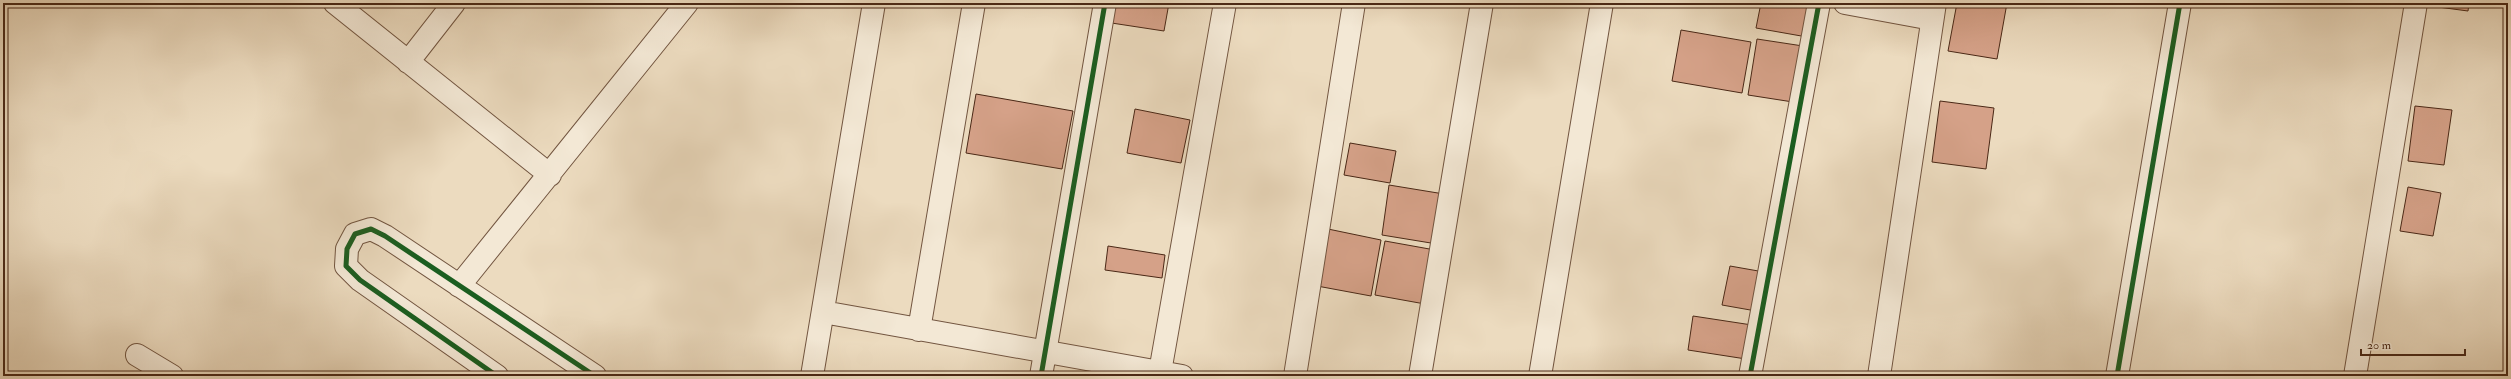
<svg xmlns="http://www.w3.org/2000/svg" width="2511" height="379" font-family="'IM FELL Double Pica',serif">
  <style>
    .building { fill: #d5a188; stroke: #4a2816 }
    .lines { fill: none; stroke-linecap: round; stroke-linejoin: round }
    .street-casing { stroke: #725540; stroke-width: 24 }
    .street { stroke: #f3e8d5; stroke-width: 22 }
    .cycleway-casing { stroke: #f3e8d5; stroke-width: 8 }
    .cycleway { stroke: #1b5e20; stroke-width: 5 }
  </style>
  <rect width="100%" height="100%" fill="#ecdbbf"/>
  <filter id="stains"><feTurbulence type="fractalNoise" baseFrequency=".005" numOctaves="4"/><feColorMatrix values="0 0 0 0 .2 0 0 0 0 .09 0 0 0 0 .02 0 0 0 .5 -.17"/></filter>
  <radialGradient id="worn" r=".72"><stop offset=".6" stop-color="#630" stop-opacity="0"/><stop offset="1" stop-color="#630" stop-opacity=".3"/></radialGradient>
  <path class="building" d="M1109 3H1169L1164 31 1105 22Z
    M1761 3 1813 4 1807 37 1756 28Z
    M1957 3H2007L1997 59 1948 51Z
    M2439 3H2469L2468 11 2438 7Z
    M1681 30 1751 42 1742 93 1672 81Z
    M1757 39 1803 46 1793 102 1748 95Z
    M976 94 1073 111 1062 169 966 153Z
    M1940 101 1994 108 1986 169 1932 162Z
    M2415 106 2452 110 2444 165 2408 161Z
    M1135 109 1190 120 1181 163 1127 153Z
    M1350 143 1396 151 1390 183 1344 175Z
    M1389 185 1444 194 1437 244 1382 235Z
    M2408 187 2441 193 2433 236 2400 231Z
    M1328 229 1381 240 1371 296 1317 286Z
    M1385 241 1435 250 1425 304 1375 295Z
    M1108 246 1165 255 1162 278 1105 270Z
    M1730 266 1764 272 1756 311 1722 305Z
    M1693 316 1752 325 1746 359 1688 350Z"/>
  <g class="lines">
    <defs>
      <path id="street" d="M335 3 550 175
        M1845 3 1932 19
        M408 62 454 3
        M459 286 687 3
        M823 312 1182 376
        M919 330 974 3
        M137 355 172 376
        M1160 372 1225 3
        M497 376 360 280 346 266 347 249 355 234 371 229 385 236 595 376
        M812 376 874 3
        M1041 376 1105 3
        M1295 376 1354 3
        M1420 376 1482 3
        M1540 376 1602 3
        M1750 376 1819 3
        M1879 376 1935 3
        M2117 376 2180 3
        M2355 376 2416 3"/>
    </defs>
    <use href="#street" class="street-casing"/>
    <use href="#street" class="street"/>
    <defs>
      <path id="cycleway" d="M497 376 360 280 346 266 347 249 355 234 371 229 385 236 595 376
        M1041 376 1105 3
        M1750 376 1819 3
        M2117 376 2180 3"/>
    </defs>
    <use href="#cycleway" class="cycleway-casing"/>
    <use href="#cycleway" class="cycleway"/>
  </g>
  <rect width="2511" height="379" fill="none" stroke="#ecdbbf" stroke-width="16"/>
  <rect x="4" y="4" width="2503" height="371" fill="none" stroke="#4a2816" stroke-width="2"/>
  <rect x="8" y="8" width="2495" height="363" fill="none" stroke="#4a2816"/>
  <path d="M2361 349v6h104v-6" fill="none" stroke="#4a2816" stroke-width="2"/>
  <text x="2367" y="349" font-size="12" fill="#4a2816" stroke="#f3e8d5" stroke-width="3" paint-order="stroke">20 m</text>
  <rect width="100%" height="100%" filter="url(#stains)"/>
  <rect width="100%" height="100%" fill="url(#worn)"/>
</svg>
